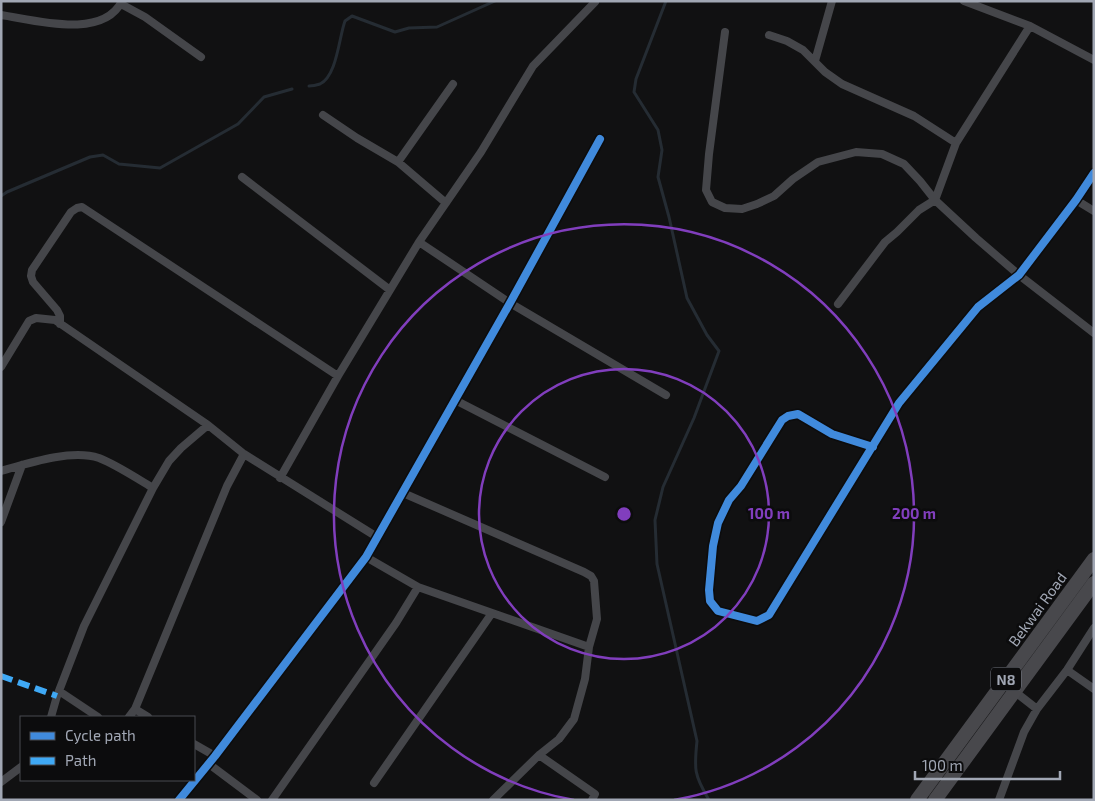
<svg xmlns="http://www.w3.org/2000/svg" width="1095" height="801" font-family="'Exo 2',sans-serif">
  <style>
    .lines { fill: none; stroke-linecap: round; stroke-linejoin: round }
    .stream { stroke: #252c33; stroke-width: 3 }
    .minor { stroke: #45464a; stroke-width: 8 }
    .trunk { stroke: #48484c; stroke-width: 14 }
    .quiet { stroke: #3fa9f5; stroke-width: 6; stroke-dasharray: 12 6; stroke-linecap: butt }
    .cycleway-casing { stroke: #0c0c0d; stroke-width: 11 }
    .cycleway { stroke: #408adc; stroke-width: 8 }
    .ring { fill: none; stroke: #813ebd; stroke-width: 2.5 }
    .labels { text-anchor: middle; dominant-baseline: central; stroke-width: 5; stroke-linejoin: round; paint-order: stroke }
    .shield { fill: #0c0c0d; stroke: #747882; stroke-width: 1 }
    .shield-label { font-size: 14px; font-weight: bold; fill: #a1a7b4 }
    .street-label { font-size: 15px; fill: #a1a7b4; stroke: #0c0c0d }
    .centre { fill: #813ebd; stroke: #0c0c0d; stroke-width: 2.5 }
    .ring-label { font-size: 15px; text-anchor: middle; font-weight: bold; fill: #813ebd; stroke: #0c0c0d; stroke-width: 5; stroke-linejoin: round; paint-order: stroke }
  </style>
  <rect width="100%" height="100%" fill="#111112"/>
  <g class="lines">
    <path class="stream" d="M666 1 636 79 634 92 658 130 662 150 658 177 669 217 687 298 707 335 719 351 694 418 663 487 655 520 657 564 697 741C694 769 694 775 709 800
      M309 86C312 86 317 85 320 84 337 76 339 37 345 21L352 16 395 32 409 28 437 27 495 1
      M1 196 7 192 90 157 103 155 119 164 160 168 238 124 264 97 292 89"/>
    <path class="minor" d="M964 1 1030 26 1094 60
      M121 4 145 17 201 57
      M1 15C35 20 103 40 122 1
      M725 32 709 154 706 190 712 202 725 208 742 209 757 204 774 196 793 179 818 162 856 152 882 154 904 164 920 181 935 200 976 238 1019 275 1094 333
      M769 35 787 41 803 50 825 72 842 84 914 116 956 143
      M815 61 832 1
      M323 115 357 138 398 162 446 203
      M398 162 453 84
      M242 177 390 290
      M1076 200 1094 211
      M419 242 510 303 666 395
      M838 304 885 242 897 232 919 210 935 200 956 143 1030 26
      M60 324V316L57 310 33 282 31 276 32 270 71 212 77 208 82 207 338 376
      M1 367 29 321 36 318 55 320 208 425 244 454 377 537
      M455 400 605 477
      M873 447 832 434 798 414 788 416 782 420 741 486 729 500 718 523 713 546 709 590 710 601 718 611 757 621 769 615 899 403 978 307 1019 275 1076 200 1094 173
      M1 471C29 463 71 449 99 458 115 464 138 479 153 488
      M280 478 338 376 419 242 481 152 533 66 595 2
      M403 493 584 572 591 576 594 581 597 619 589 647 585 679 574 719 559 739 539 755 493 800
      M1 522 22 465
      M366 557 418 587 589 647
      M1067 670 1094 689
      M59 691 98 717
      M1014 691 1037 709
      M135 709 148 717
      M51 717 57 696 84 626 153 488 169 461 181 448 208 425
      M129 717 135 709 227 486 244 454
      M194 744 215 756
      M539 755 595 794 592 800
      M209 764 257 800
      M1 782 21 767
      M374 783 492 613
      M179 800 215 756 366 557 510 303 600 139
      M272 800 396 623 418 587
      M999 800 1024 732 1037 709 1067 670 1094 628"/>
    <path class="trunk" d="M917 800 1094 559
      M935 800 1094 583"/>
    <path class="quiet" d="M1 676 57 696"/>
    <defs>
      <path id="cycleway" d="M873 447 832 434 798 414 788 416 782 420 741 486 729 500 718 523 713 546 709 590 710 601 718 611 757 621 769 615 899 403 978 307 1019 275 1076 200 1094 173
        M179 800 215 756 366 557 510 303 600 139"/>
    </defs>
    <use href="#cycleway" class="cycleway-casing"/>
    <use href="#cycleway" class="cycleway"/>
  </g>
  <g class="ring">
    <circle cx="624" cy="514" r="145"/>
    <path d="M574 800A290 290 0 1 1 674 800"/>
  </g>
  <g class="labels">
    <rect class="shield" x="991" y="667.5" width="30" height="23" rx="4"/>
    <g class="shield-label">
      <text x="1006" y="679">N8</text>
    </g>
    <g class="street-label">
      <text transform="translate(1037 609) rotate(-54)">Bekwai Road</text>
    </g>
  </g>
  <circle cx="624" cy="514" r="8" class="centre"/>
  <g class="ring-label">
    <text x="769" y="519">100 m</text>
    <text x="914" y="519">200 m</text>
  </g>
  <rect width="1095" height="801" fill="none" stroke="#a1a7b4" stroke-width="5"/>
  <rect x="20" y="716" width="175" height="65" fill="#0c0c0d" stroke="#484a50"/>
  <rect x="30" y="732" width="25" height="8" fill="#408adc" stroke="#484a50"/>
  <text x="65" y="741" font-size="15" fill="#a1a7b4">Cycle path</text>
  <rect x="30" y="757" width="25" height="8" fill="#3fa9f5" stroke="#484a50"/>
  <text x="65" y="766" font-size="15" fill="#a1a7b4">Path</text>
  <path d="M915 771v8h145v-8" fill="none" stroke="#a1a7b4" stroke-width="2.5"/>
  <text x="922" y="771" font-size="15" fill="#a1a7b4" stroke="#0c0c0d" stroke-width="4" paint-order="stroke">100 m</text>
</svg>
